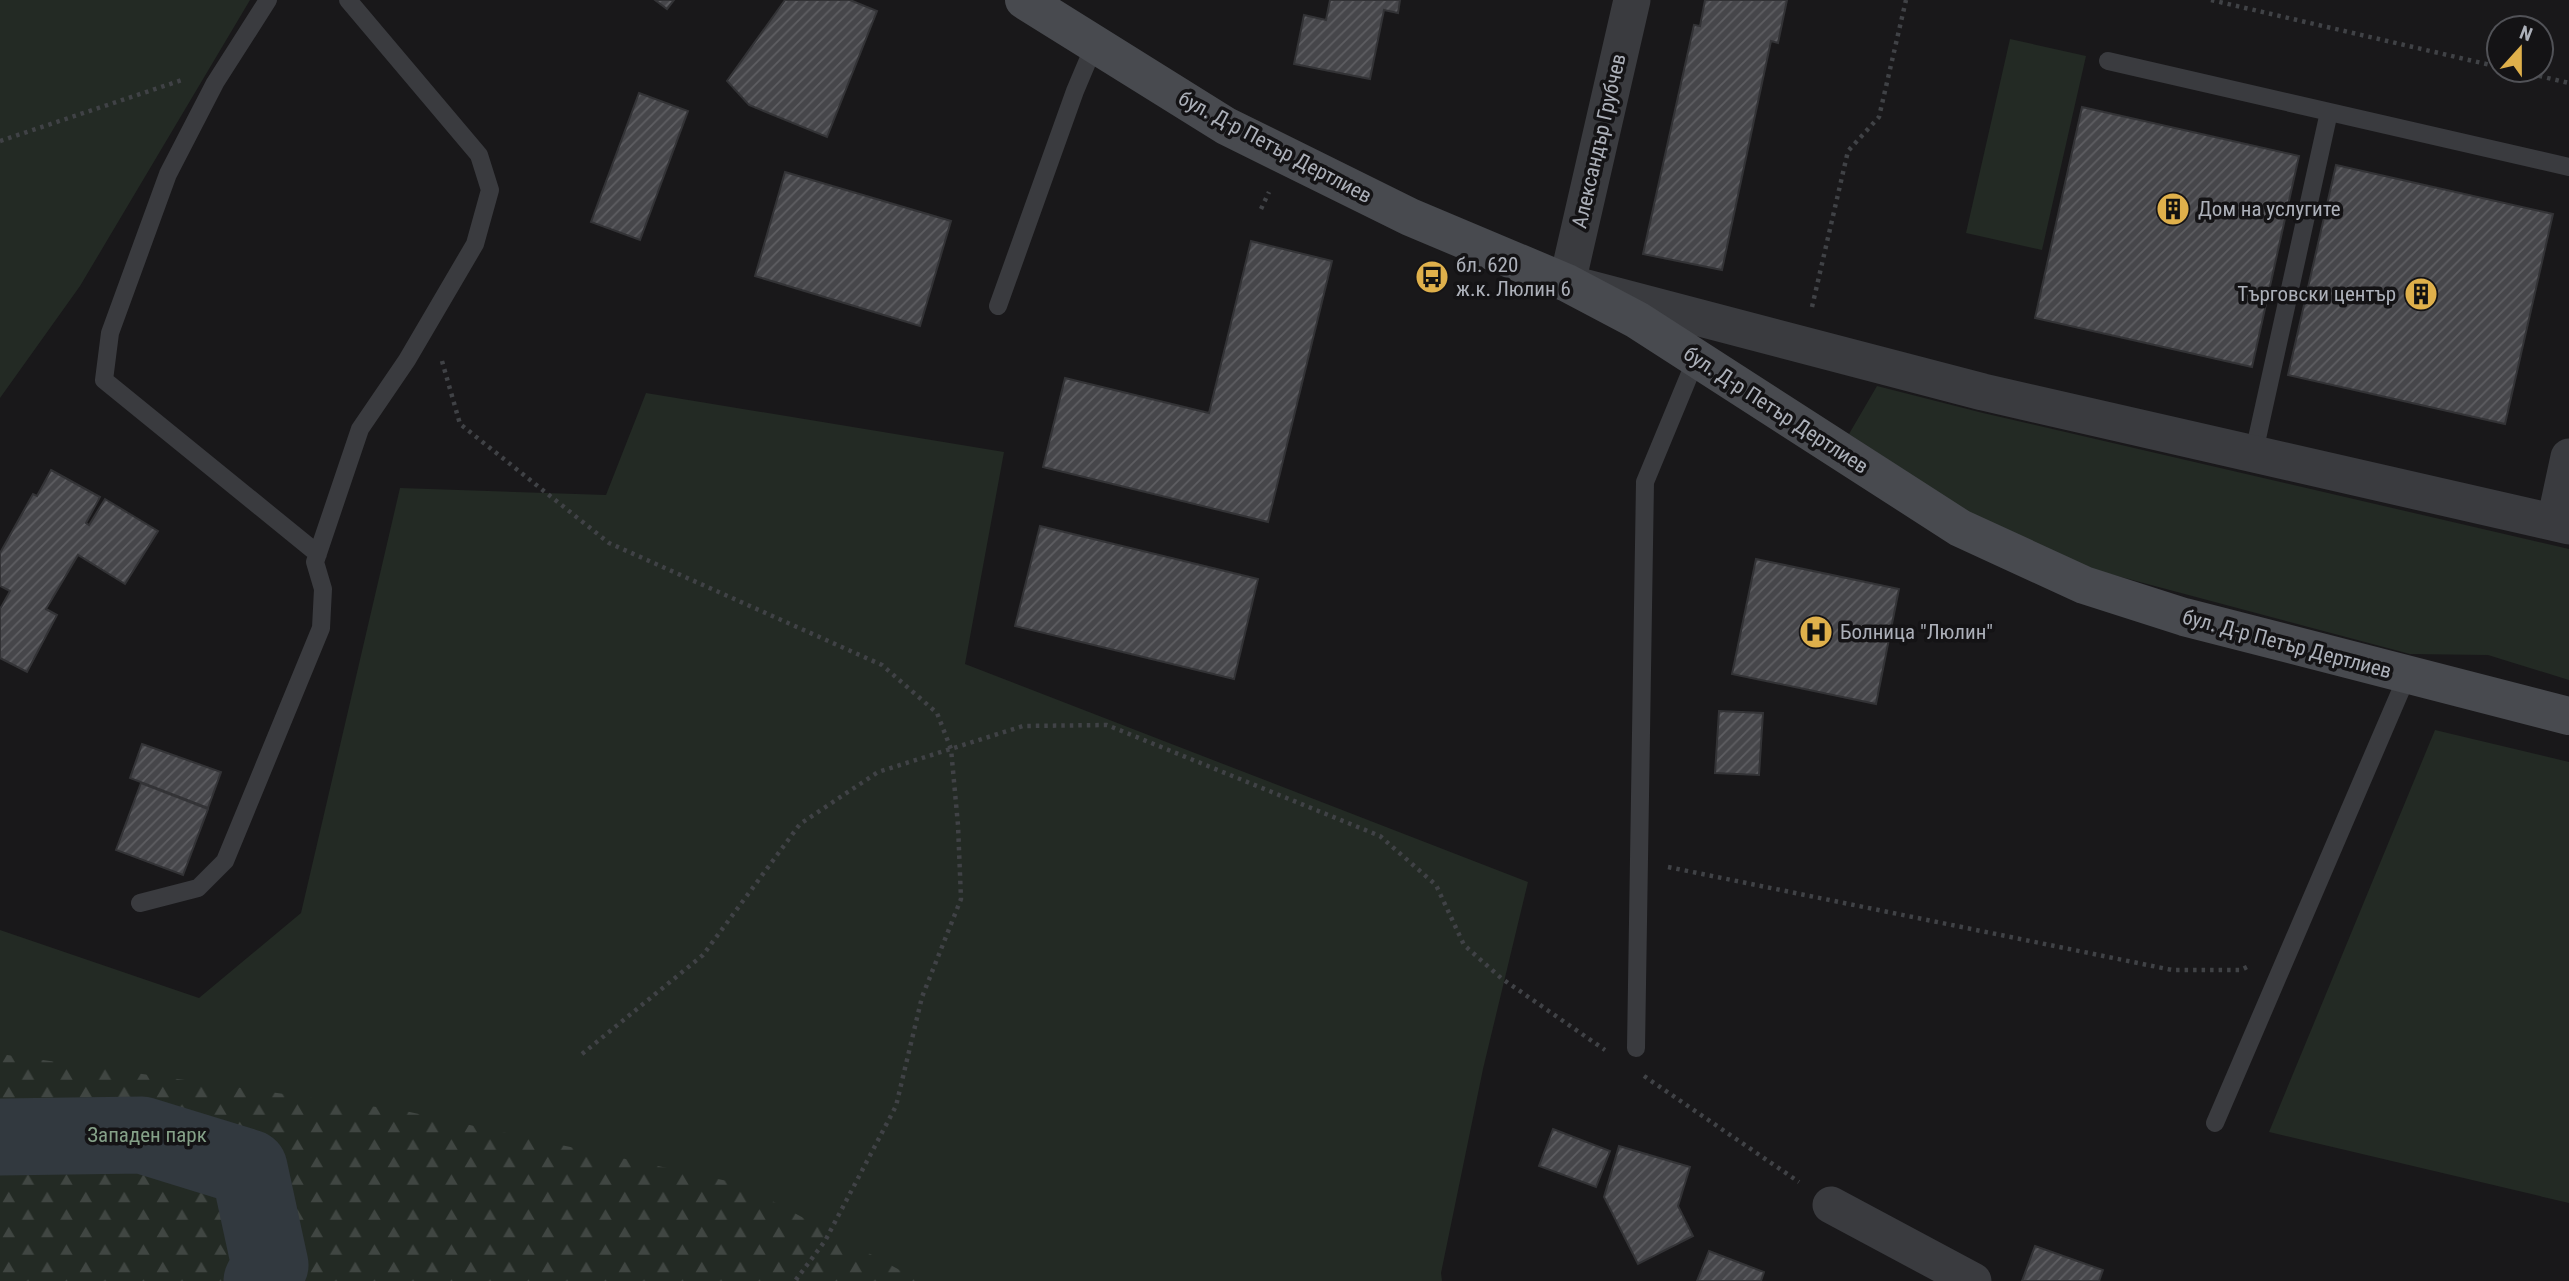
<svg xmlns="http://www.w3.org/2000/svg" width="2569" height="1281" font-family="'Roboto Condensed',sans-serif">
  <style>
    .green { fill: #232a24 }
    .forest { fill: url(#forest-firs) }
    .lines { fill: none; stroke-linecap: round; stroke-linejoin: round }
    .river { stroke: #32393f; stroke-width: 77 }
    .building { fill: url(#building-hatch); stroke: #333336; stroke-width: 2 }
    .path { stroke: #404246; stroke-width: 4.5; stroke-dasharray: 3.5 5; stroke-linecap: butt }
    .service { stroke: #3a3b3f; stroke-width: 18 }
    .minor { stroke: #3a3b3f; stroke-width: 37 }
    .secondary { stroke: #484a4f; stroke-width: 38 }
    .labels { text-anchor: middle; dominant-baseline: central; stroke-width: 7; stroke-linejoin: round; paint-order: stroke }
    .street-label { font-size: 21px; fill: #acb0b9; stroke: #141315 }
    .poi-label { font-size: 21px; fill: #acb0b9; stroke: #141315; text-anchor: start }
    .park-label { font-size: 21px; fill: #85a188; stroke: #141315 }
  </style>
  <defs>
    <pattern id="forest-firs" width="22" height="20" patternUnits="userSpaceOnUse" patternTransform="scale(1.75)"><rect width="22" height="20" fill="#232a24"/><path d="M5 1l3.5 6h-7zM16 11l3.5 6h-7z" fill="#404642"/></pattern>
    <pattern id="building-hatch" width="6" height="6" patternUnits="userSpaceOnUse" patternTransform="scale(1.75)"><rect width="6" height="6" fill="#46464a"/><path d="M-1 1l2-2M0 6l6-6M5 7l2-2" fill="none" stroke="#5e5e62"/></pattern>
  </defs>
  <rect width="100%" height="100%" fill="#19181a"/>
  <path class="green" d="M0 0H250L80 286 0 398Z
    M2010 39 2086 56 2042 250 1966 233Z
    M1877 386 1983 413 2569 549V680L2488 655 2410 654 2091 569 1969 513 1849 434Z
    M646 393 1004 452 965 664 1528 882 1483 1069 1441 1273 1442 1281H0V930L199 998 301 913 400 488 606 495Z
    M2435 730 2569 762V1203L2269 1132Z"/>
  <path class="forest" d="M0 1054 405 1111 741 1184 920 1281H0Z"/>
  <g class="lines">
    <path class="river" d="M0 1137 142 1135 249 1168 270 1265 262 1281"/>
  </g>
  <path class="building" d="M655 0H674L667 9Z
    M785 0H850L877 11 827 137 749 105 727 81Z
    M1330 0H1400L1398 13 1384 10 1370 79 1294 64 1304 15 1326 20Z
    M1705 0H1787L1778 43 1771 41 1722 270 1643 254 1694 25 1700 26Z
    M639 93 688 111 640 240 591 222Z
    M2082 107 2299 156 2252 367 2035 318Z
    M2336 165 2553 214 2505 424 2288 375Z
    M785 172 951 221 920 326 755 276Z
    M1251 241 1332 261 1268 522 1043 467 1065 378 1209 413Z
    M51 470 100 497 86 523 89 525 105 499 158 531 125 584 78 555 46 609 57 615 27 672 0 658V609L10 591 0 586V553L33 494 37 496Z
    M1040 526 1258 579 1234 679 1015 626Z
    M1756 559 1899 589 1876 704 1732 674Z
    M1719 711 1763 713 1759 775 1715 773Z
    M142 744 221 772 208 808 130 778Z
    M141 783 208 809 183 875 116 850Z
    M1553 1129 1610 1151 1596 1187 1539 1166Z
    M1619 1146 1690 1167 1678 1206 1693 1236 1638 1264 1604 1197Z
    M2035 1246 2103 1270 2099 1281H2022Z
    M1709 1251 1764 1272 1761 1281H1697Z"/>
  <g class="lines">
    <path class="path" d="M2211 0 2499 67
      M2514 70 2569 83
      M0 141 182 80
      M1261 209 1269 192
      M1812 307 1848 151 1879 117 1906 0
      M442 361 460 424 609 543 882 665 937 713 951 749 958 825 961 899 922 997 896 1106 825 1241 795 1281
      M1668 867 2172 970H2241L2247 967
      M582 1054 703 955 800 824 878 772 1023 726 1107 725 1380 836 1436 885 1464 945 1501 978 1605 1050
      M1644 1076 1799 1182"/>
    <path class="service" d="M268 0 215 83 168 174 110 333 104 380 318 554
      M2108 61 2569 167
      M998 306 1075 91 1094 46
      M2254 452 2329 112
      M140 903 198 888 225 861 321 628 323 589 315 562 360 429 407 360 475 244 490 190 479 155 348 0
      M1636 1048 1645 482 1696 359
      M2215 1123 2407 676"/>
    <path class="minor" d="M1632 0 1567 283 1983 392 2569 526
      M2555 522 2569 457
      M1831 1205 1973 1281"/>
    <path class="secondary" d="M1024 0 1226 126 1410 217 1567 283 1637 320 1960 528 2084 585 2184 617 2569 716"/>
  </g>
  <defs>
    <symbol id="building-disc" viewBox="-11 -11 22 22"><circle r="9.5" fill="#dfb04b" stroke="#141315"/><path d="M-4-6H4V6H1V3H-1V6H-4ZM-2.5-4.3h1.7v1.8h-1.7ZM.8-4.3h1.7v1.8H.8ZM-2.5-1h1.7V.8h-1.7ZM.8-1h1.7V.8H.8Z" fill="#111"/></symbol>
    <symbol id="bus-disc" viewBox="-11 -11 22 22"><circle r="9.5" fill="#dfb04b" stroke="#141315"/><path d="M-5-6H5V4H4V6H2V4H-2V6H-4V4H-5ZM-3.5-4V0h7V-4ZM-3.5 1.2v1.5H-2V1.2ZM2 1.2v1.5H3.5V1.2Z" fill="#111"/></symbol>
    <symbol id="hospital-disc" viewBox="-11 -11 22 22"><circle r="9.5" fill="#dfb04b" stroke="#141315"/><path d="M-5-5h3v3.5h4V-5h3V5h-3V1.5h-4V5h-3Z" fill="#111"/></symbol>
  </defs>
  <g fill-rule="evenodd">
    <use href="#building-disc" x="2154" y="190" width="38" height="38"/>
    <use href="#bus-disc" x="1413" y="258" width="38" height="38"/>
    <use href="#building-disc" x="2402" y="275" width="38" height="38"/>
    <use href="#hospital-disc" x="1797" y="613" width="38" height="38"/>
  </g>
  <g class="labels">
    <g class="street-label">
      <text transform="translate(1599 141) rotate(-77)">Александър Грубчев</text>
      <text transform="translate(1275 147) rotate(28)">бул. Д-р Петър Дертлиев</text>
      <text transform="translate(1776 410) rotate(33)">бул. Д-р Петър Дертлиев</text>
      <text transform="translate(2287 644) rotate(15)">бул. Д-р Петър Дертлиев</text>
    </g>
    <g class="poi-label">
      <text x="2198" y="209">Дом на услугите</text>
      <text x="1456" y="265">бл. 620<tspan x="1456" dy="24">ж.к. Люлин 6</tspan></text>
      <text x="2396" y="294" text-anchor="end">Търговски център</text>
      <text x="1840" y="632">Болница "Люлин"</text>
    </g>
    <g class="park-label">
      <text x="147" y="1135">Западен парк</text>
    </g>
  </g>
  <g transform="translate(2520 49) rotate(21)"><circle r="33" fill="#141315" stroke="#515257" stroke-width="2"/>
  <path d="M0-5L12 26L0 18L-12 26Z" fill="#dfb04b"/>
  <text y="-10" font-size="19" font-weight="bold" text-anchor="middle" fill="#acb0b9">N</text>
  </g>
</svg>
